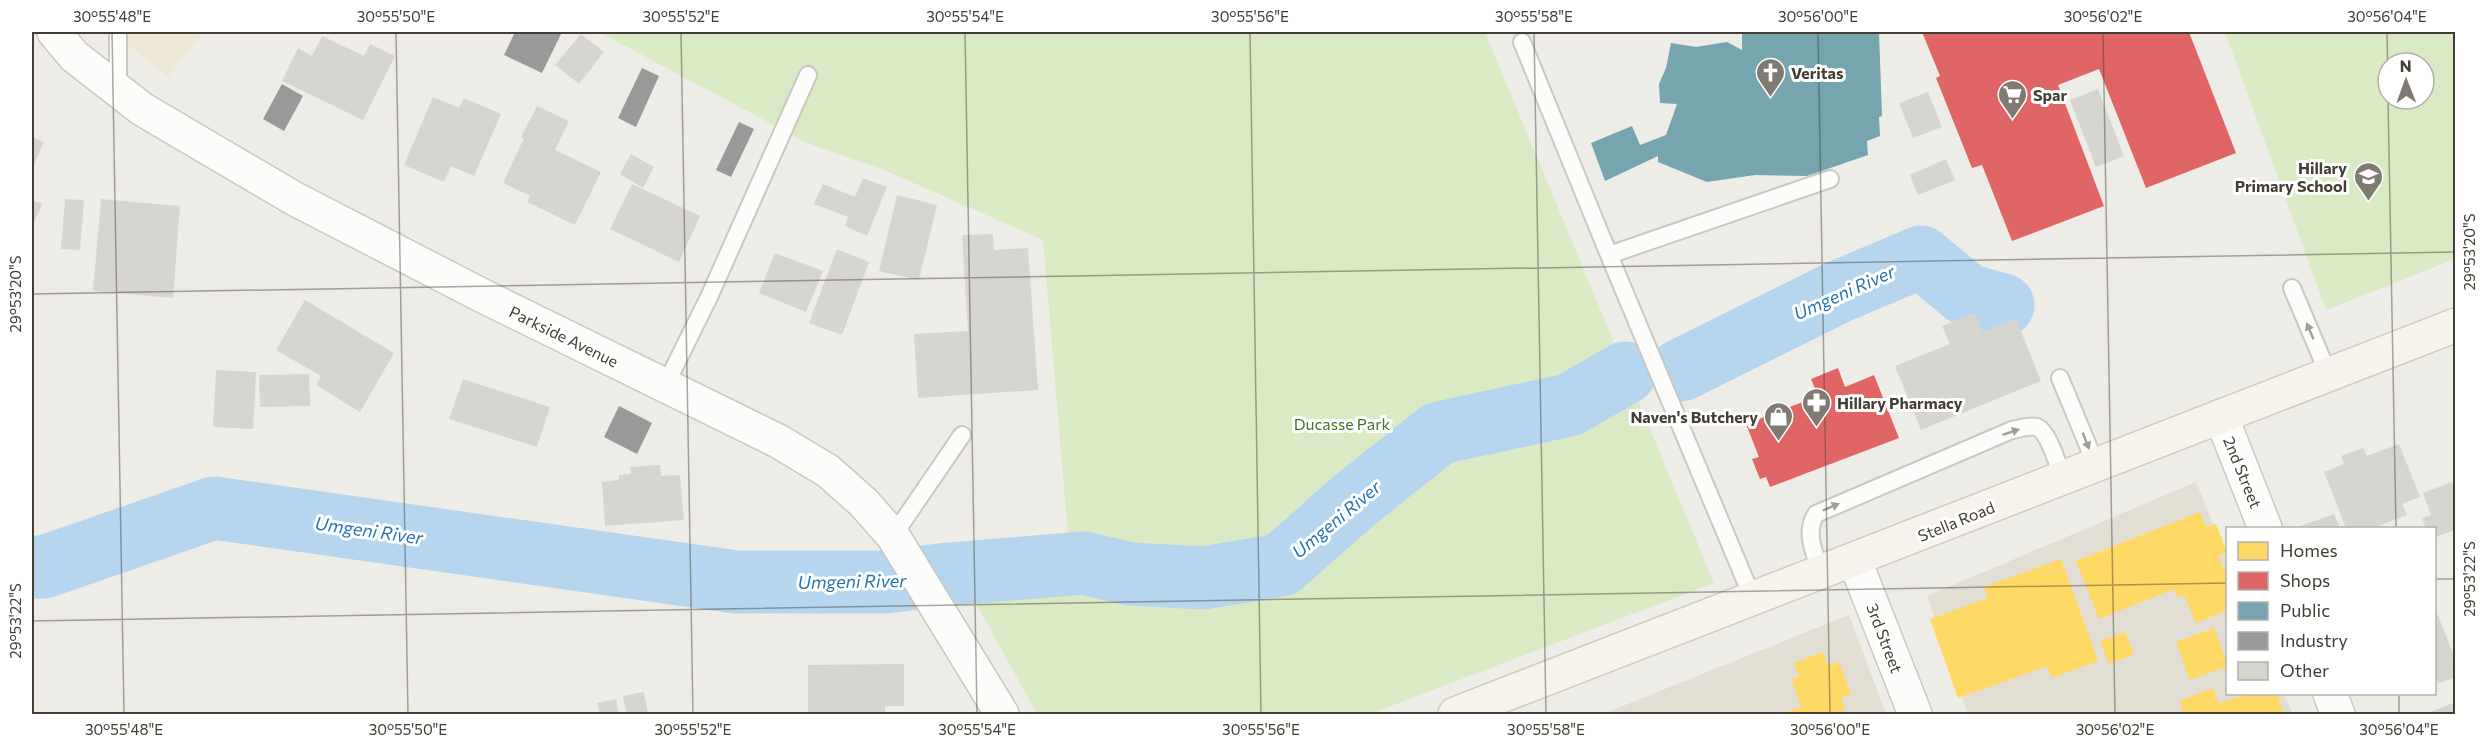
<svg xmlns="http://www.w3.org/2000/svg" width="2487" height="746" font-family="Commissioner,sans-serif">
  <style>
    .residential { fill: #e3ded3 }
    .education { fill: #ede7d8 }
    .green { fill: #daeac4; fill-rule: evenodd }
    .homes { fill: #ffd966 }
    .shops { fill: #e06666 }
    .public { fill: #76a5af }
    .industry { fill: #999 }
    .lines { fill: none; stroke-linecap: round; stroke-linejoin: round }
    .river { stroke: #b5d6ee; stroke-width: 63 }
    .building { fill: #d7d5cf }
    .service-casing { stroke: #cac8c2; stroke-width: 20 }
    .minor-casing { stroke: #cac8c2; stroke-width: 36 }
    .secondary-casing { stroke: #cfcbbe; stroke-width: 36 }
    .service { stroke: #fcfcfb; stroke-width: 16 }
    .minor { stroke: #fcfcfb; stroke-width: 33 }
    .secondary { stroke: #f6f3ec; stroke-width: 33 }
    .oneway { fill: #a09c97 }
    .ticks { fill: none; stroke: #433d33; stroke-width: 1.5; stroke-opacity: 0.45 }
    .labels { text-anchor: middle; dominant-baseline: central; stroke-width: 6; stroke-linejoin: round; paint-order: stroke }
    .poi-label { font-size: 16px; font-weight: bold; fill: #433d33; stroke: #fff; text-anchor: start }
    .street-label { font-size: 16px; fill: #433d33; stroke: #fff }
    .park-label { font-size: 16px; fill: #427626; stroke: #fff }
    .water-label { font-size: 18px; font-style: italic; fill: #2a75b1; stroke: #fff }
    .neatline { fill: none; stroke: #433d33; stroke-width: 2 }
    .ticks-label { font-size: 15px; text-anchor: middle; fill: #433d33 }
  </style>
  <rect width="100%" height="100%" fill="#eeece6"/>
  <path class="residential" d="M2196 482 2227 557 2228 694H2284L2293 714H1968L1927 596Z
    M1849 615 1886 714H1603Z"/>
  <path class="education" d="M113 32H203L168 77Z"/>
  <path class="green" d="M599 32H1485L1714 583 1370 714H1037L961 576 966 542 1068 535 1043 240 889 172 807 143Z
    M2225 32H2455V259L2326 310ZM2388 63H2424V99H2388Z"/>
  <path class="homes" d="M2200 512 2206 527 2216 524 2227 552 2218 555 2228 578V610L2196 623 2184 595 2177 597 2174 589 2099 619 2076 561Z
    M2061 559 2098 661 2052 678 2047 666 1958 698 1930 619 1988 598 1984 587Z
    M2214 628 2228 666 2190 680 2176 642Z
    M2125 632 2134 654 2109 664 2100 641Z
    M1823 652 1828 666 1839 662 1851 694 1841 698 1845 709 1842 710 1844 714H1780L1801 707 1791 679 1799 677 1794 663Z
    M2213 688 2223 712 2220 703 2246 694H2277L2284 714H2184L2179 701Z"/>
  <path class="shops" d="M1922 32H2189L2236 153 2146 188 2099 69 2058 85 2104 206 2012 241 1982 165 1972 168 1936 78 1940 76Z
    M1838 368 1845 387 1874 375 1899 438 1770 487 1766 477 1760 479 1752 459 1759 457 1746 424 1818 396 1811 379Z"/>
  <path class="public" d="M1742 32H1879L1882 116 1879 117 1880 136 1867 141 1868 155 1807 176 1755 175 1707 182 1658 162V156L1605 181 1591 143 1632 126 1640 145 1666 135 1677 104 1660 103 1659 84 1666 68 1671 43 1696 47 1727 42 1742 50Z"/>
  <path class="industry" d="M515 32H562L542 73 504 55Z
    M642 68 659 76 636 127 618 118Z
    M282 84 303 96 284 131 263 119Z
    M739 122 754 129 731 177 716 170Z
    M619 406 652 423 637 454 604 437Z"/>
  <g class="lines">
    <path class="river" d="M1681 370 1838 292 1921 257 1967 295 2003 305
      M32 567H44L214 508 736 582H886L940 575 1083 563 1131 574 1203 578 1281 565 1356 499 1439 433 1569 405 1625 373"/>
  </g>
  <path class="building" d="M581 34 604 52 579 84 555 65Z
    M322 36 364 56 370 44 395 56 363 120 282 81 298 48 312 56Z
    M2098 89 2124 156 2096 167 2070 100Z
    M1928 92 1942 127 1913 138 1899 103Z
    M433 97 459 108 464 98 501 114 474 176 451 166 444 182 404 165Z
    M537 106 569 121 555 150 601 172 575 225 527 202 530 196 503 183 524 138 521 137Z
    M32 137 44 142 32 170Z
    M631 154 654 167 643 188 620 174Z
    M1946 159 1955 180 1918 195 1910 175Z
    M863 178 887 187 867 236 845 226 848 217 814 204 823 184 855 197Z
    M632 184 700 216 679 262 610 229Z
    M897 195 937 205 919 280 879 271Z
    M65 199 84 200 80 250 61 249Z
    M101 199 180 206 173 298 93 291Z
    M32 200 42 204 32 228Z
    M993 234 994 250 1028 248 1038 390 918 398 914 334 968 331 962 235Z
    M837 249 869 262 842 335 809 323Z
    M775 253 823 271 806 312 759 293Z
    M305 300 394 353 360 412 316 385 321 376 276 350Z
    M1975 313 1983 332 2016 319 2041 381 1921 430 1895 366 1950 344 1942 326Z
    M216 370 256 372 253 429 213 427Z
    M309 374 310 406 260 407 259 375Z
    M463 379 550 407 537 447 449 419Z
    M2399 444 2420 497 2402 504 2407 515 2373 528H2346L2324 472 2344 464 2341 456 2363 448 2367 456Z
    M660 465 661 476 680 475 684 520 605 526 602 482 619 480V475L631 474 630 467Z
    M2452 482 2456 492V529L2434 538V528H2426L2422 518 2431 515 2423 493Z
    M2334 514 2340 528H2295Z
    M2434 606 2455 658 2452 659 2456 668V677L2434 685Z
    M904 664V706H885V713H808V665Z
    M644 692 648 714H627L623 696Z
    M616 699 619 714H600L597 703Z
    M2456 702V714H2412L2419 712 2425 714Z"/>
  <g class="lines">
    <defs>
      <path id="service" d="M118 32V89
        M1522 42 1609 255 1753 599
        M1609 255 1830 179
        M2292 288 2328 373
        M2060 378 2096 465
        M665 386 709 297 808 75
        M893 536 962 435
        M1821 573C1815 554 1804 533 1816 514L2012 430C2019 429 2030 425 2037 427 2049 432 2058 466 2063 478"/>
      <path id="minor" d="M54 32 74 56 142 109 295 199 483 296 778 441 828 471 864 503 893 536 1002 714
        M2221 416 2265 528
        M1855 561 1915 714
        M2330 694 2338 714"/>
      <path id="secondary" d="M1455 714 2456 325"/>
    </defs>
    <use href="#service" class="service-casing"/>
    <use href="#minor" class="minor-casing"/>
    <use href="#secondary" class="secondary-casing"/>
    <use href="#service" class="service"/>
    <use href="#minor" class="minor"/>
    <use href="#secondary" class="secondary"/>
  </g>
  <defs><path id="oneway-solid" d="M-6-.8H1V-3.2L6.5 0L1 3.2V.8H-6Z" transform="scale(1.5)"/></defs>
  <g class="oneway">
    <use href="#oneway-solid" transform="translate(2310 331) rotate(-113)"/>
    <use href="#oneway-solid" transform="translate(2011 432) rotate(-18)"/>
    <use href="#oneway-solid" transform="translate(2086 441) rotate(68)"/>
    <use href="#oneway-solid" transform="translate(1831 507) rotate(-23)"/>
  </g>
  <path class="ticks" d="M112 32 124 714M396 32 408 714M681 32 693 714M965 32 977 714M1250 32 1261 714M1534 32 1546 714M1818 32 1830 714M2103 32 2115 714M2387 32 2388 82M2388 99 2396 528M32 294 2456 252M2434 579H2456M32 621 2228 583M2399 694V714"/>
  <defs>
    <symbol id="church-pin" viewBox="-11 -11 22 30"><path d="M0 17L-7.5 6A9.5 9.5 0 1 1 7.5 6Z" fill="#7f7a72" stroke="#fff"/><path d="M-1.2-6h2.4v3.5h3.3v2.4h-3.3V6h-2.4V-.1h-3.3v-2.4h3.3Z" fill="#fff"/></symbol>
    <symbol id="supermarket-pin" viewBox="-11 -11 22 30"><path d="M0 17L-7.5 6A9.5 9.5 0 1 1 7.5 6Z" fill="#7f7a72" stroke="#fff"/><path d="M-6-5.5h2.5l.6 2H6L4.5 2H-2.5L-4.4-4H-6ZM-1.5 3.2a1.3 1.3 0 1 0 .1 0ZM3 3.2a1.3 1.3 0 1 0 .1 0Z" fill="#fff"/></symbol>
    <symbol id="school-pin" viewBox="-11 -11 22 30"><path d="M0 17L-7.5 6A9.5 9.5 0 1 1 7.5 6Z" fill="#7f7a72" stroke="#fff"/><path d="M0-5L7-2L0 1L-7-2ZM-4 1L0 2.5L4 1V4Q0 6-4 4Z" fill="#fff"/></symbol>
    <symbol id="pharmacy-pin" viewBox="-11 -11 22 30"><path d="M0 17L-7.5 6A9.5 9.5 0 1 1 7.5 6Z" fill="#7f7a72" stroke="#fff"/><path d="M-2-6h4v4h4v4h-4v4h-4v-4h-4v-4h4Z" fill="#fff"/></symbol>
    <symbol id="shop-pin" viewBox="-11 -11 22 30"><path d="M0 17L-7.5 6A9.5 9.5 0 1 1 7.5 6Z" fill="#7f7a72" stroke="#fff"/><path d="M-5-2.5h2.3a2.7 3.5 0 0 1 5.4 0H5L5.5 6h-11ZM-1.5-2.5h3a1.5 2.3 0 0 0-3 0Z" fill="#fff"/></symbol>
  </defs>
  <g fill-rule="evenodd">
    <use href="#church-pin" x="1754" y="56" width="33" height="45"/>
    <use href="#supermarket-pin" x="1996" y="78" width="33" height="45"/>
    <use href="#school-pin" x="2352" y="160" width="33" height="45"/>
    <use href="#pharmacy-pin" x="1800" y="386" width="33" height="45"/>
    <use href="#shop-pin" x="1762" y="400" width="33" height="45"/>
  </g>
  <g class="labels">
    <g class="poi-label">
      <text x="1791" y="72">Veritas</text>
      <text x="2033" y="94">Spar</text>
      <text x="2347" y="167" text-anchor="end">Hillary<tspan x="2347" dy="18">Primary School</tspan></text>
      <text x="1837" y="402">Hillary Pharmacy</text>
      <text x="1758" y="416" text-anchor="end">Naven's Butchery</text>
    </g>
    <g class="street-label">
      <text transform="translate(564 336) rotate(26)">Parkside Avenue</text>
      <text transform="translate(2243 472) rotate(68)">2nd Street</text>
      <text transform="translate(1956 521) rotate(-22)">Stella Road</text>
      <text transform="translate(1885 638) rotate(69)">3rd Street</text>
    </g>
    <g class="park-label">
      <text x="1342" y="423">Ducasse Park</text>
    </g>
    <g class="water-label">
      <text transform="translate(1844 292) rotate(-24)">Umgeni River</text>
      <text transform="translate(1336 519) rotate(-40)">Umgeni River</text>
      <text transform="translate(369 530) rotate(8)">Umgeni River</text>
      <text transform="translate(852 581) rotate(-1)">Umgeni River</text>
    </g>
  </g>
  <rect width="2487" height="746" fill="none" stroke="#ffffff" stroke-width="66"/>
  <rect x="2226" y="527" width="210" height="168" fill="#ffffff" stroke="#b4b1ad" stroke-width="1.5"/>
  <rect x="2238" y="542" width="30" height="18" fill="#ffd966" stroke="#b4b1ad" stroke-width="1.5"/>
  <text x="2280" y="557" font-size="18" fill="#433d33">Homes</text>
  <rect x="2238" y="572" width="30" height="18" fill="#e06666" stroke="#b4b1ad" stroke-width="1.5"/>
  <text x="2280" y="587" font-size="18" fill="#433d33">Shops</text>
  <rect x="2238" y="602" width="30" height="18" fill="#76a5af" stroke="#b4b1ad" stroke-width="1.5"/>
  <text x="2280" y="617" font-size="18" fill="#433d33">Public</text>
  <rect x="2238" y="632" width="30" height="18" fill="#999999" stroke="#b4b1ad" stroke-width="1.5"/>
  <text x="2280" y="647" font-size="18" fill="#433d33">Industry</text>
  <rect x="2238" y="662" width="30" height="18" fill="#d7d5cf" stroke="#b4b1ad" stroke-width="1.5"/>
  <text x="2280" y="677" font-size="18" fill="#433d33">Other</text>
  <g transform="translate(2406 81) rotate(359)"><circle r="28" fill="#ffffff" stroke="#b4b1ad" stroke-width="1.5"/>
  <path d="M0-4.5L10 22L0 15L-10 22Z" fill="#7f7a72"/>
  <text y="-9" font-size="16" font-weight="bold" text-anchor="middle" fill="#433d33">N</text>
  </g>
  <rect x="33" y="33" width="2421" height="680" class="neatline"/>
  <g class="ticks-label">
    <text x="112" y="22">30°55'48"E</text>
    <text x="396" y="22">30°55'50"E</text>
    <text x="681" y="22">30°55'52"E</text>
    <text x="965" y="22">30°55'54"E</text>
    <text x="1250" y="22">30°55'56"E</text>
    <text x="1534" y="22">30°55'58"E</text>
    <text x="1818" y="22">30°56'00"E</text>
    <text x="2103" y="22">30°56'02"E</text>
    <text x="2387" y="22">30°56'04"E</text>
    <text transform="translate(2470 252) rotate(-90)" y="5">29°53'20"S</text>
    <text transform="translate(16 294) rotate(-90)" y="5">29°53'20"S</text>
    <text transform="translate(2470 579) rotate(-90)" y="5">29°53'22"S</text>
    <text transform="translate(16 621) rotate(-90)" y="5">29°53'22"S</text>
    <text x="124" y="735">30°55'48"E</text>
    <text x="408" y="735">30°55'50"E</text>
    <text x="693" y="735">30°55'52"E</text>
    <text x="977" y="735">30°55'54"E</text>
    <text x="1261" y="735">30°55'56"E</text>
    <text x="1546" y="735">30°55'58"E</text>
    <text x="1830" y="735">30°56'00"E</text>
    <text x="2115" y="735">30°56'02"E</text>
    <text x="2399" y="735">30°56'04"E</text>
  </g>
</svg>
